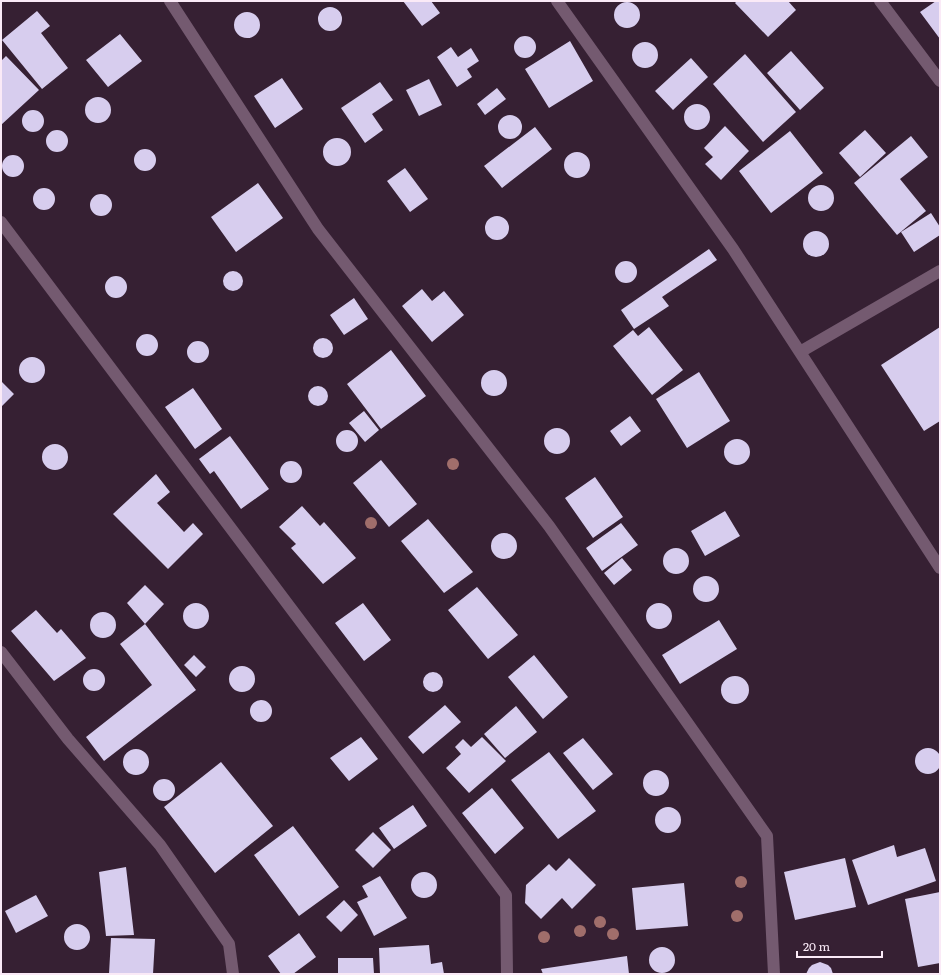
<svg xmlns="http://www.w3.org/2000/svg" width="941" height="975" font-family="Literata,serif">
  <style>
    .building { fill: #d7cdee }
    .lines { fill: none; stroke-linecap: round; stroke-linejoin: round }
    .minor { stroke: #745a70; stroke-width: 12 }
    .tree { fill: #a06e6b }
  </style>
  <rect width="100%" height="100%" fill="#362033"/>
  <path class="building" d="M403 1H431L440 13 422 26Z
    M737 1H788L796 10 768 37 735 3Z
    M936 1H940V39L920 12Z
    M614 15a13 13 0 1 1 26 0a13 13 0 1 1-26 0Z
    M318 19a12 12 0 1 1 24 0a12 12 0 1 1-24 0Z
    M37 11 50 26 41 33 68 68 42 89 2 40Z
    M234 25a13 13 0 1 1 26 0a13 13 0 1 1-26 0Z
    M120 34 142 61 108 87 86 60Z
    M514 47a11 11 0 1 1 22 0a11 11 0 1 1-22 0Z
    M570 41 593 81 549 108 525 69Z
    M632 55a13 13 0 1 1 26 0a13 13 0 1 1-26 0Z
    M451 47 458 57 471 48 479 61 467 69 472 77 457 87 437 57Z
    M791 51 824 88 800 110 767 73Z
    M745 54 796 112 763 142 713 84Z
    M6 56 39 90 1 125V61Z
    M691 58 708 77 673 110 655 91Z
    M282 78 303 109 275 128 254 96Z
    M429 79 442 105 419 116 406 90Z
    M380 82 393 100 372 114 383 130 365 143 341 108Z
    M497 88 506 99 485 115 477 104Z
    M85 110a13 13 0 1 1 26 0a13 13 0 1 1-26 0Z
    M684 117a13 13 0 1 1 26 0a13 13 0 1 1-26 0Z
    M22 121a11 11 0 1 1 22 0a11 11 0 1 1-22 0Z
    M498 127a12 12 0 1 1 24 0a12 12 0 1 1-24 0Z
    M725 126 749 151 721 180 705 164 713 157 704 148Z
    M535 127 552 149 502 188 484 166Z
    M865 130 886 153 860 177 839 153Z
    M46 141a11 11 0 1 1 22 0a11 11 0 1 1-22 0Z
    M790 131 823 173 771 213 739 171Z
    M911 136 928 157 900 179 926 211 897 235 854 183Z
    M323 152a14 14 0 1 1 28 0a14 14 0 1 1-28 0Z
    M134 160a11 11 0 1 1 22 0a11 11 0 1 1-22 0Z
    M564 165a13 13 0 1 1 26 0a13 13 0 1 1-26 0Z
    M2 166a11 11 0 1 1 22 0a11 11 0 1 1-22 0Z
    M405 168 428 199 410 212 387 181Z
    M258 183 283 218 236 252 211 217Z
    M808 198a13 13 0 1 1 26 0a13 13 0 1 1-26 0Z
    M33 199a11 11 0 1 1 22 0a11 11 0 1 1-22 0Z
    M90 205a11 11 0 1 1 22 0a11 11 0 1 1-22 0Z
    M931 213 940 227V235L914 252 901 232Z
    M485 228a12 12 0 1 1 24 0a12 12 0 1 1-24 0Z
    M803 244a13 13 0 1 1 26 0a13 13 0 1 1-26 0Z
    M709 249 717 260 662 297 669 306 634 329 621 310Z
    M615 272a11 11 0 1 1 22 0a11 11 0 1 1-22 0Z
    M223 281a10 10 0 1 1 20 0a10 10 0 1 1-20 0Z
    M105 287a11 11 0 1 1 22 0a11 11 0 1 1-22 0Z
    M422 289 432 301 444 291 464 315 432 342 402 306Z
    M354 298 368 319 344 335 330 315Z
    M649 327 683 370 652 395 613 346 633 330 638 336Z
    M940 327V421L924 431 881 365Z
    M136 345a11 11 0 1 1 22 0a11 11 0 1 1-22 0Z
    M313 348a10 10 0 1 1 20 0a10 10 0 1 1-20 0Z
    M187 352a11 11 0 1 1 22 0a11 11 0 1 1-22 0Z
    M391 350 426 396 381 429 347 384Z
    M19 370a13 13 0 1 1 26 0a13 13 0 1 1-26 0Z
    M481 383a13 13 0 1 1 26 0a13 13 0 1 1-26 0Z
    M699 372 730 421 687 448 656 399Z
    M1 381 14 394 1 407Z
    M308 396a10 10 0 1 1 20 0a10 10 0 1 1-20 0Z
    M193 388 222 429 195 449 165 407Z
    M364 411 379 430 365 442 349 423Z
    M630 416 641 431 621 446 610 431Z
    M544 441a13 13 0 1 1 26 0a13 13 0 1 1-26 0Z
    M336 441a11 11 0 1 1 22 0a11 11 0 1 1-22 0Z
    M230 436 269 489 241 509 214 471 210 474 199 459Z
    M724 452a13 13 0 1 1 26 0a13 13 0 1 1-26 0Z
    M42 457a13 13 0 1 1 26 0a13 13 0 1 1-26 0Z
    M381 460 417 504 389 527 353 483Z
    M280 472a11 11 0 1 1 22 0a11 11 0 1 1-22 0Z
    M156 474 170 492 157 503 184 532 193 523 203 534 168 569 113 514Z
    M595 477 623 517 593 538 565 498Z
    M302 506 320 526 324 522 356 558 323 584 291 548 296 544 279 527Z
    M725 511 740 536 705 556 691 531Z
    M428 519 473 572 444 593 401 541Z
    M621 523 638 545 602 571 586 548Z
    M491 546a13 13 0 1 1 26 0a13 13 0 1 1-26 0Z
    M663 561a13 13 0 1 1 26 0a13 13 0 1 1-26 0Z
    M622 558 632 570 614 585 604 573Z
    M693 589a13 13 0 1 1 26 0a13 13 0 1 1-26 0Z
    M145 585 164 604 145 624 127 603Z
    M477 587 518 635 488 659 448 610Z
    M183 616a13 13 0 1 1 26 0a13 13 0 1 1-26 0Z
    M363 603 391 640 364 661 335 623Z
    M646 616a13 13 0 1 1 26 0a13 13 0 1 1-26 0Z
    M36 610 57 633 61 629 86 658 54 681 11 631Z
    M90 625a13 13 0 1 1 26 0a13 13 0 1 1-26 0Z
    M719 620 737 649 680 684 662 655Z
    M145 624 196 690 104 761 86 737 152 685 120 644Z
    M194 655 206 667 196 677 184 665Z
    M534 655 568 697 543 719 508 677Z
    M229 679a13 13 0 1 1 26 0a13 13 0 1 1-26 0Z
    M83 680a11 11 0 1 1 22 0a11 11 0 1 1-22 0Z
    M423 682a10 10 0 1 1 20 0a10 10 0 1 1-20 0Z
    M721 690a14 14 0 1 1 28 0a14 14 0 1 1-28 0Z
    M250 711a11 11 0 1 1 22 0a11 11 0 1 1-22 0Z
    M445 705 461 722 423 754 408 737Z
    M516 706 537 732 505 758 484 734Z
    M361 737 378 759 349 781 330 758Z
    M482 737 506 761 469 793 446 768 461 754 455 747 463 739 471 747Z
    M583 738 613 774 593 790 563 753Z
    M915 761a13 13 0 1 1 26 0a13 13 0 1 1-26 0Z
    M123 762a13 13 0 1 1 26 0a13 13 0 1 1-26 0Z
    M549 752 596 811 558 839 511 780Z
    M221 762 273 826 215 873 164 807Z
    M643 783a13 13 0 1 1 26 0a13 13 0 1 1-26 0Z
    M153 790a11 11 0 1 1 22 0a11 11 0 1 1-22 0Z
    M492 788 524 828 495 854 462 813Z
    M413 805 427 826 394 849 379 828Z
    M655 820a13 13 0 1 1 26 0a13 13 0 1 1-26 0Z
    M293 826 339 887 299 916 254 855Z
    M373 832 391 850 373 868 355 850Z
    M894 845 897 857 925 848 936 881 868 905 852 860Z
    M569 858 596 885 572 909 562 898 541 919 525 903 526 885 549 864 556 871Z
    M845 858 856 907 795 920 784 872Z
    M126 867 134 935 106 936 99 872Z
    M411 885a13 13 0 1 1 26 0a13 13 0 1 1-26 0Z
    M380 876 407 918 374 936 357 902 368 897 362 886Z
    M684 883 688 926 636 930 632 888Z
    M940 892V963L918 967 905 899Z
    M36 895 48 916 16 933 5 911Z
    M344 900 358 915 341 932 326 917Z
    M64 937a13 13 0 1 1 26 0a13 13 0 1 1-26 0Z
    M299 933 316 957 293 974H281L268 956Z
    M111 938 155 939 153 974H109Z
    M429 945 431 964 442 962 444 974H380L379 948Z
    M649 960a13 13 0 1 1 26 0a13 13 0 1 1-26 0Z
    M627 956 629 974H543L541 969Z
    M338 958H373L374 974H338Z
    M820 962 828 965 831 968 833 974H806L809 968 812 965Z"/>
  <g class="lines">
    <path class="minor" d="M170 1 318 229 549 526 767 836 774 974
      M557 1 733 249 940 568
      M880 1 940 81
      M1 222 506 895 507 974
      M800 352 940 271
      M1 652 68 739 160 845 229 944 233 974"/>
  </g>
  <g class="tree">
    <circle cx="453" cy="464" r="6"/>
    <circle cx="371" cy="523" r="6"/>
    <circle cx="741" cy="882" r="6"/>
    <circle cx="737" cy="916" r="6"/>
    <circle cx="600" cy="922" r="6"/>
    <circle cx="580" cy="931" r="6"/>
    <circle cx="613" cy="934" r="6"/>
    <circle cx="544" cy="937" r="6"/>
  </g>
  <rect width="941" height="975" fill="none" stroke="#faeaf7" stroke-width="4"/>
  <path d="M797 951v6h85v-6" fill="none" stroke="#faeaf7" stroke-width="2"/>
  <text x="803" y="951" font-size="12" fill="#faeaf7" stroke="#362033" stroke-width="3" paint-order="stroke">20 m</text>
</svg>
